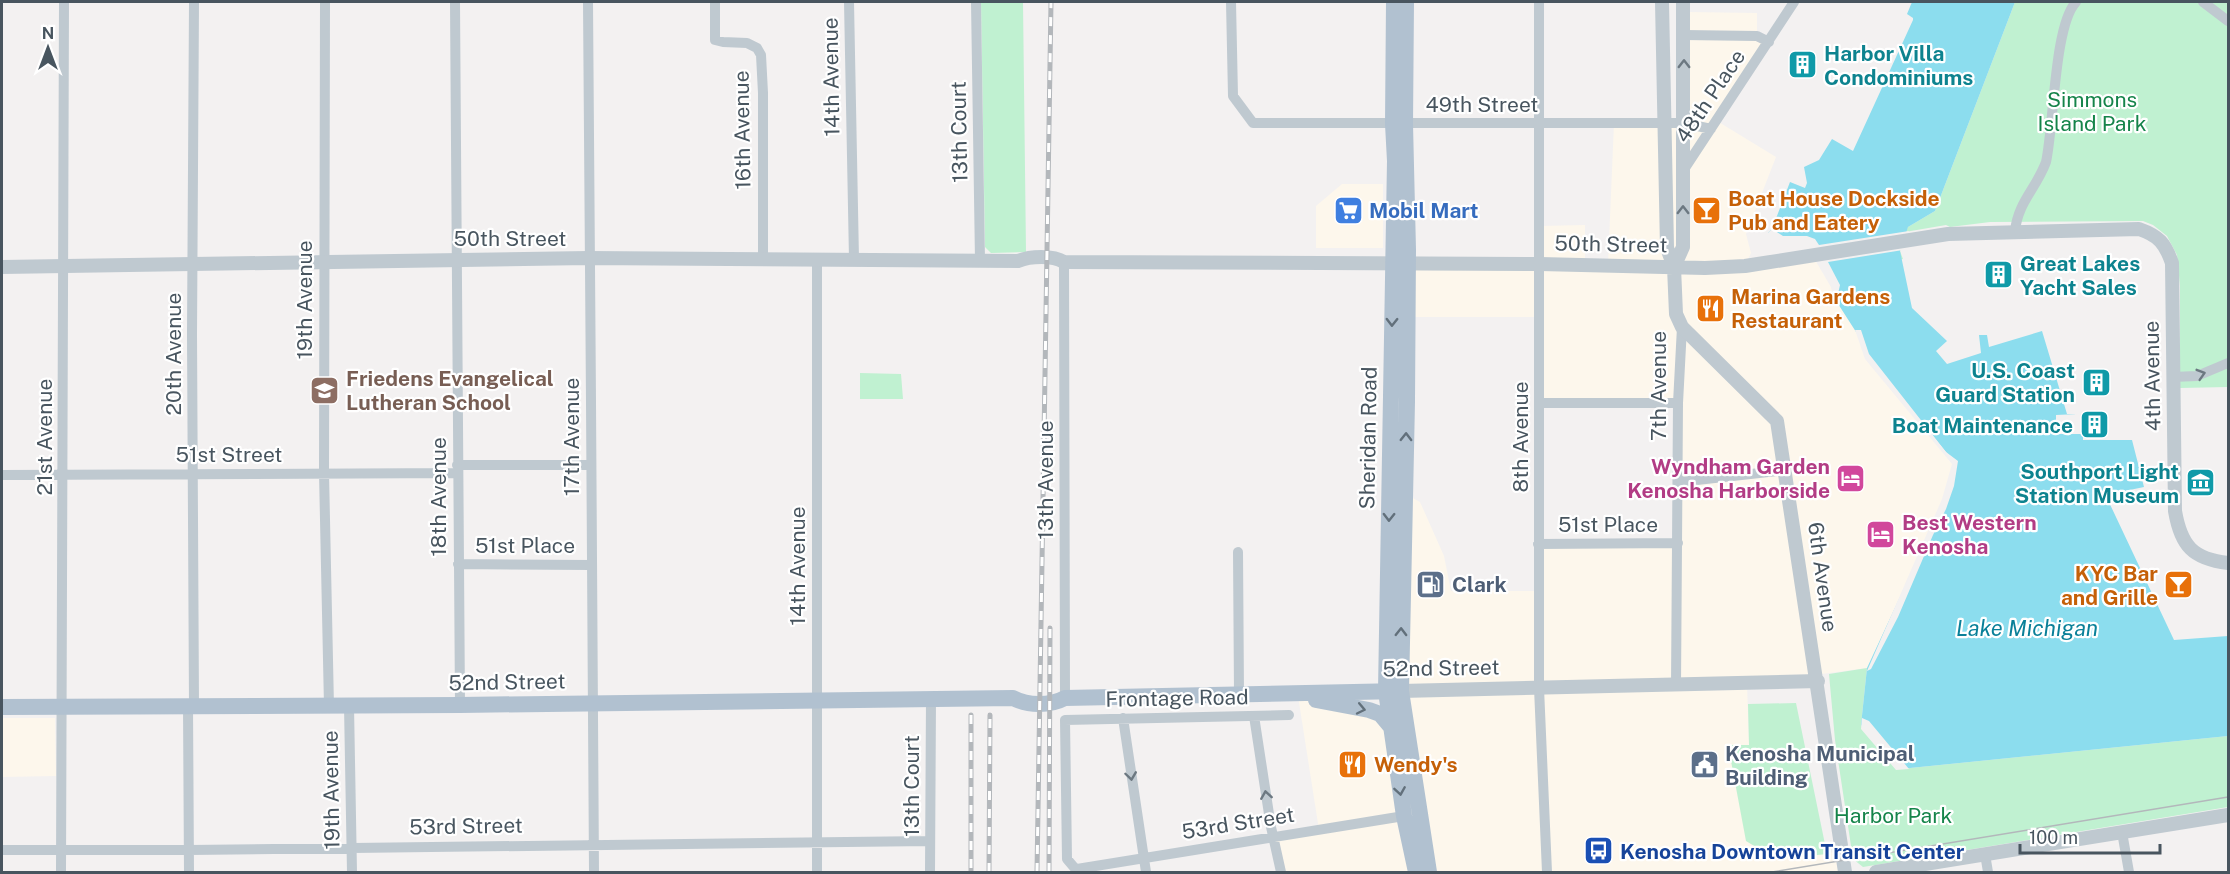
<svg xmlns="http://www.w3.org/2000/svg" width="2230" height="874" font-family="'Public Sans',sans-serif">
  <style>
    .commercial { fill: #fdf7ec }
    .green { fill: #c0f1d1 }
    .water { fill: #8cddee }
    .pier { fill: #f3f1f1 }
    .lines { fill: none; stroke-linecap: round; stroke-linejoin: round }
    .minor { stroke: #bfc9d0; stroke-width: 10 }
    .tertiary { stroke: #bfc9d0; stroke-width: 14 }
    .primary { stroke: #b1c1d0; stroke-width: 16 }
    .tram { stroke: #b3b7bb; stroke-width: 1.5 }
    .rail-casing { stroke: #b3b7bb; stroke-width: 5 }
    .rail { stroke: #fff; stroke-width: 3; stroke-dasharray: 9; stroke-linecap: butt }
    .oneway { stroke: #6c7881 }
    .oneway2 { stroke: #62707b }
    .labels { text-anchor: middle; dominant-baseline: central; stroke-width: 4.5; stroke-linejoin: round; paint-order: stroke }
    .culture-label { font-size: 21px; font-weight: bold; fill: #0d838f; stroke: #fff; text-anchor: end }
    .street-label { font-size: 21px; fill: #48555f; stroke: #fff }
    .park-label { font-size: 21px; fill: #15844a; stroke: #fff }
    .food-label { font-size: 21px; font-weight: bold; fill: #c56008; stroke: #fff; text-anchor: start }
    .shop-label { font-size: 21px; font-weight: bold; fill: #366cbe; stroke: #fff; text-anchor: start }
    .education-label { font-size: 21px; font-weight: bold; fill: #785e54; stroke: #fff; text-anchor: start }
    .hotel-label { font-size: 21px; font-weight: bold; fill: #b23c85; stroke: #fff; text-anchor: end }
    .service-label { font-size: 21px; font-weight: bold; fill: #4e5e75; stroke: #fff; text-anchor: start }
    .transit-label { font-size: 21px; font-weight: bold; fill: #164399; stroke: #fff; text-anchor: start }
    .water-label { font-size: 22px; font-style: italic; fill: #0a8099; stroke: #fff }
  </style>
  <rect width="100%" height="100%" fill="#f3f1f1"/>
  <path class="commercial" d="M1687 12 1757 13V36L1769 42 1717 121 1776 157 1746 234 1751 253 1745 266 1815 256 1833 286 1834 296 1858 335 1955 463 1945 500 1867 668 1747 684 1749 745H1729L1790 858 1842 851 1845 872H1281L1275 838 1319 830 1298 696 1380 714 1404 493 1420 502 1444 556 1451 591H1538V544L1678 543V403H1539V317H1407V263L1539 264 1540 226 1585 225V264L1608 265 1614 123H1684Z
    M1342 184H1383V248H1316V206Z
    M2 718H55L56 776 2 777Z"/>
  <path class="green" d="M981 2H1023L1026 252 991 253 985 247Z
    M2015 2H2228V387L2180 388V286L2177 255 2167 236 2153 225 2143 221 1990 222 1950 227 1946 225 1905 232 1900 251 1903 259 1888 262 1908 227 1935 211Z
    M860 373 901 374 903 399H860Z
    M1867 668 1861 725 1900 769 2228 736V807L1863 867 1853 859 1835 740 1829 674Z
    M1796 703 1827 854 1790 858 1769 855 1746 841 1728 745H1749L1748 704Z"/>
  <path class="water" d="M1912 2H2015L1935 211 1908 227 1900 251 1912 308 1947 341 1936 351 1947 364 1981 353 1979 335H1987L1989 347 2042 331 2067 414H2075L2076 434H2083V440H2132L2144 487 2120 492 2107 498 2174 640 2228 636V736L1900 769 1861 725 1867 668 1945 500 1955 463 1868 357 1858 335 1833 296 1835 293 1811 246 1768 233 1772 229 1790 182 1805 188 1807 183 1804 167 1819 160 1832 139 1853 151 1913 20V18L1907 14Z"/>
  <path class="pier" d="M1772 229 1783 236H1807L1815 239 1819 245 1909 231 1903 250 1828 262 1840 285 1838 294 1833 296 1831 287 1808 248 1803 244H1779L1766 235Z
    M1855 330H1861L1869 354 1946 452 1958 461 1954 486 1946 509 1933 535 1898 617 1871 669 1867 671 1942 499 1952 464 1865 359Z
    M2078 414 2079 431H2081V434H2056V415Z
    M1862 718 1869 721 1909 769 1896 770 1861 729Z"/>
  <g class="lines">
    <path class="minor" d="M194 2 192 334 194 706
      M325 2 324 473 329 706
      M455 2 460 705
      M588 2C589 292 594 582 594 872
      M715 2V40L723 42 747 43 757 48 761 55 763 93V258
      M849 2 854 259
      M976 2 980 261
      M1231 2 1233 96 1253 123H1684L1711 129
      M1539 2V688L1547 872
      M2203 2 2228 21
      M1684 35 1757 36 1769 42
      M1683 171 1794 2
      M2015 231C2018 202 2036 189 2046 162 2054 126 2054 25 2076 2
      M1064 262 1065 698
      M2172 377 2197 376 2228 363
      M1539 403H1678
      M457 465H591
      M2 475 457 473
      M1679 482 1786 470
      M1538 544 1678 543
      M1238 552 1239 694
      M458 564 591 565
      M1676 686 1678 403 1682 327
      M188 706 189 872
      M349 706 352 872
      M1254 716 1271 827 1281 872
      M1123 718 1146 872
      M2122 832 2129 872
      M2 850H189L930 841
      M1985 854 1988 872
      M1077 869 1404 816
      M61 872 64 2
      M817 872V259
      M930 872 931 699
      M1078 872 1067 859 1065 720 1289 715"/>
    <path class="tertiary" d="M1662 2 1667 248 1674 267 1676 314 1682 327 1777 421 1845 872
      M2 267 588 258 1018 261C1030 256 1053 255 1064 262L1540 264 1705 268 1745 266 1948 234 2139 229C2159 236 2165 243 2172 263L2175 511C2181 546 2193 559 2228 563
      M1674 267 1683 247V2
      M1401 691 1818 681
      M1876 872 2228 815"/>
    <path class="primary" d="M1394 2 1393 124 1395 161 1386 691 1404 816 1416 872
      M1406 2 1405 124 1408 250 1407 402 1401 691 1429 872
      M1316 700 1369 710 1380 714 1390 726
      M2 707 460 705 1013 698C1028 706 1050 706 1065 698L1401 691"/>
    <path class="tram" d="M1772 872 2228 797"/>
    <defs>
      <path id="rail" d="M971 715V872
        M989 872 990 715
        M1037 872 1051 2
        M1049 872 1050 628"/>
    </defs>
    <use href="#rail" class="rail-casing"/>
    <use href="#rail" class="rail"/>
  </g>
  <defs><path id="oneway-chevron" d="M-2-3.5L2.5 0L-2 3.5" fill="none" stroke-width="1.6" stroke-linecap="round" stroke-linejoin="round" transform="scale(1.5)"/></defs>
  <g class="oneway">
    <use href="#oneway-chevron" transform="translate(1684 64) rotate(-90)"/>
    <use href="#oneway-chevron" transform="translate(1683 210) rotate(-90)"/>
    <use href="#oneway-chevron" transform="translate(2201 374) rotate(-17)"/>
    <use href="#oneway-chevron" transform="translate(1131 776) rotate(82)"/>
    <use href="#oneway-chevron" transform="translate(1266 795) rotate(-99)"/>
  </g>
  <g class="oneway2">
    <use href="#oneway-chevron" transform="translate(1392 322) rotate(91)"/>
    <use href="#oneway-chevron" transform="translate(1406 437) rotate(-89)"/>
    <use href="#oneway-chevron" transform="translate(1389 517) rotate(91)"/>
    <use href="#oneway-chevron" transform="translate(1401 632) rotate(-89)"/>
    <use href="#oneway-chevron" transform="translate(1361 709) rotate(12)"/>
    <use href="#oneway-chevron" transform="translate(1400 791) rotate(81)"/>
  </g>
  <defs>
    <symbol id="building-square" viewBox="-11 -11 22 22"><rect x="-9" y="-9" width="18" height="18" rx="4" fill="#0f9aa8" stroke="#fff"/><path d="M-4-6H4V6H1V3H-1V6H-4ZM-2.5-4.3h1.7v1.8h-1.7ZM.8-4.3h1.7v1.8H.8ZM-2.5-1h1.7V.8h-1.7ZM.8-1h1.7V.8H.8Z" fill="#fff"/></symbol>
    <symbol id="supermarket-square" viewBox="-11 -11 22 22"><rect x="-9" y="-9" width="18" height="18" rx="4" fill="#3f7fe0" stroke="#fff"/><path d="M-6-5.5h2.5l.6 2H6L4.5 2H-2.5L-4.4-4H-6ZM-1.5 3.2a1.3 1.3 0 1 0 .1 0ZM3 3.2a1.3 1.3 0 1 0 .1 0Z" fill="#fff"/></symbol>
    <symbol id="bar-square" viewBox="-11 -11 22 22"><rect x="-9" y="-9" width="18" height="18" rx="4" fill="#e8710a" stroke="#fff"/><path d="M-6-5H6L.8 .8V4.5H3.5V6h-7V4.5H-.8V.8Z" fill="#fff"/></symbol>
    <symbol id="restaurant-square" viewBox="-11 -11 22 22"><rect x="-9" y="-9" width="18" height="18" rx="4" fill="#e8710a" stroke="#fff"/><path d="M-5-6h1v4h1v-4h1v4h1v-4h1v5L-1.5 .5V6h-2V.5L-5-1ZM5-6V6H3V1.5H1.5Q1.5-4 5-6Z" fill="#fff"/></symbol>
    <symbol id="school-square" viewBox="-11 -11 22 22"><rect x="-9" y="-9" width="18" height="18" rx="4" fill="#8d6e63" stroke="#fff"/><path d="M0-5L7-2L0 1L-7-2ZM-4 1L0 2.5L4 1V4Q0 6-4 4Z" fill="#fff"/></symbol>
    <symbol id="hotel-square" viewBox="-11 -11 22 22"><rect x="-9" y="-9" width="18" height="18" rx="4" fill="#d1479c" stroke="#fff"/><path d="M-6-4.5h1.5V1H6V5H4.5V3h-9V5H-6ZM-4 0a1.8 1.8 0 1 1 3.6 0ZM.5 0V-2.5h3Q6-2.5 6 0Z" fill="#fff"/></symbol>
    <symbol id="museum-square" viewBox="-11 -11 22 22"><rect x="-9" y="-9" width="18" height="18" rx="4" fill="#0f9aa8" stroke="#fff"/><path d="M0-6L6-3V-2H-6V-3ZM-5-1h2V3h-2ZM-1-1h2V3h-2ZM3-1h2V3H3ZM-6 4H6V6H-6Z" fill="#fff"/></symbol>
    <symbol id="fuel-square" viewBox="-11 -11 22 22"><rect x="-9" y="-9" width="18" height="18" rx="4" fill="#5c6f8a" stroke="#fff"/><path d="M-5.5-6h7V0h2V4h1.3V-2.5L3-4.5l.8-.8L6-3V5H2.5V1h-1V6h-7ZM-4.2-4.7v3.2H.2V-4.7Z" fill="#fff"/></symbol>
    <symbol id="civic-square" viewBox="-11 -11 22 22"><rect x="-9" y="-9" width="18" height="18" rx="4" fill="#5c6f8a" stroke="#fff"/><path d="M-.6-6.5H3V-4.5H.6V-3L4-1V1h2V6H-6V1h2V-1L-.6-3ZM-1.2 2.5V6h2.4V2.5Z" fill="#fff"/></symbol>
    <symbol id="bus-square" viewBox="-11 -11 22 22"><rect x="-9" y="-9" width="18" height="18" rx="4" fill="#1a4fb4" stroke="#fff"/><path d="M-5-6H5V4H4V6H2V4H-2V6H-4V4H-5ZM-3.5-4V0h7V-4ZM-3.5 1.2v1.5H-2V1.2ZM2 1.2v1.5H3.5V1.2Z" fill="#fff"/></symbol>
  </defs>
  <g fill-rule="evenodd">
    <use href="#building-square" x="1786" y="48" width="33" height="33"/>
    <use href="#supermarket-square" x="1332" y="194" width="33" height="33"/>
    <use href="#bar-square" x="1690" y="194" width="33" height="33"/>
    <use href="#building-square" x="1982" y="258" width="33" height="33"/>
    <use href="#restaurant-square" x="1694" y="292" width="33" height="33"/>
    <use href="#building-square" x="2080" y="366" width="33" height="33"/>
    <use href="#school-square" x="308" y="374" width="33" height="33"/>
    <use href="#building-square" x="2078" y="408" width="33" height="33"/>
    <use href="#hotel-square" x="1834" y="462" width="33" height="33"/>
    <use href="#museum-square" x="2184" y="466" width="33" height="33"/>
    <use href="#hotel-square" x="1864" y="518" width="33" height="33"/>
    <use href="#fuel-square" x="1414" y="568" width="33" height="33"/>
    <use href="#bar-square" x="2162" y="568" width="33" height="33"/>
    <use href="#restaurant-square" x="1336" y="748" width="33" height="33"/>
    <use href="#civic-square" x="1688" y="748" width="33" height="33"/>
    <use href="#bus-square" x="1582" y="834" width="33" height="33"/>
  </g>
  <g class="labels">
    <g class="culture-label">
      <text x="1824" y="53" text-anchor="start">Harbor Villa<tspan x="1824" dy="24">Condominiums</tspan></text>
      <text x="2020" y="263" text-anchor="start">Great Lakes<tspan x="2020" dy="24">Yacht Sales</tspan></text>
      <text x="2075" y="370">U.S. Coast<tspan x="2075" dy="24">Guard Station</tspan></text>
      <text x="2073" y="425">Boat Maintenance</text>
      <text x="2179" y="471">Southport Light<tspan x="2179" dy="24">Station Museum</tspan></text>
    </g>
    <g class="street-label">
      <text transform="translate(831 77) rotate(-91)">14th Avenue</text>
      <text transform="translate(1710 96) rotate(-56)">48th Place</text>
      <text x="1482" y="104">49th Street</text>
      <text transform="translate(742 130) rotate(-91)">16th Avenue</text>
      <text transform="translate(959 132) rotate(-91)">13th Court</text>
      <text x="510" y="238">50th Street</text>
      <text transform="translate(1611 244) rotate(1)">50th Street</text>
      <text transform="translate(304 300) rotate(-90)">19th Avenue</text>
      <text transform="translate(173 354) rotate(-90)">20th Avenue</text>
      <text transform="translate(2152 376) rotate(-91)">4th Avenue</text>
      <text transform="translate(1658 386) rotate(-90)">7th Avenue</text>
      <text transform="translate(44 437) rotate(-90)">21st Avenue</text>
      <text transform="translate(571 437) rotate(-90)">17th Avenue</text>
      <text transform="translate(1520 437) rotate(-90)">8th Avenue</text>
      <text transform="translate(1368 438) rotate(-89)">Sheridan Road</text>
      <text x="229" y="454">51st Street</text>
      <text transform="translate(1045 480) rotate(-90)">13th Avenue</text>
      <text transform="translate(438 497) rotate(-90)">18th Avenue</text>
      <text x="1608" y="524">51st Place</text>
      <text x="525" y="545">51st Place</text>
      <text transform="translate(797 566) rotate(-90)">14th Avenue</text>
      <text transform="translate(1823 577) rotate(82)">6th Avenue</text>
      <text transform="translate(1441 668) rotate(-1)">52nd Street</text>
      <text transform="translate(507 682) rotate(-1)">52nd Street</text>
      <text transform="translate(1177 698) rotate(-1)">Frontage Road</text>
      <text transform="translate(911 786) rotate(-90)">13th Court</text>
      <text transform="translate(331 790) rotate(-91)">19th Avenue</text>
      <text transform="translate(1238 823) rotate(-9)">53rd Street</text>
      <text transform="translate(466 826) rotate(-1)">53rd Street</text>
    </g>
    <g class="park-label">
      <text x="2092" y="99">Simmons<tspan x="2092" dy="24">Island Park</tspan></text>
      <text x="1893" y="815">Harbor Park</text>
    </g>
    <g class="food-label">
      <text x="1728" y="198">Boat House Dockside<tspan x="1728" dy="24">Pub and Eatery</tspan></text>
      <text x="1731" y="296">Marina Gardens<tspan x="1731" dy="24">Restaurant</tspan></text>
      <text x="2158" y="573" text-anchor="end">KYC Bar<tspan x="2158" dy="24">and Grille</tspan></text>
      <text x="1374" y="764">Wendy's</text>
    </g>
    <g class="shop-label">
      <text x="1369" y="210">Mobil Mart</text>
    </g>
    <g class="education-label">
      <text x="346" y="378">Friedens Evangelical<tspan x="346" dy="24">Lutheran School</tspan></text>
    </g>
    <g class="hotel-label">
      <text x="1830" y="466">Wyndham Garden<tspan x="1830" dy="24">Kenosha Harborside</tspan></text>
      <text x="1902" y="522" text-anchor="start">Best Western<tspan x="1902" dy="24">Kenosha</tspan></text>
    </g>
    <g class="service-label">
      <text x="1452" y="584">Clark</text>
      <text x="1725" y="753">Kenosha Municipal<tspan x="1725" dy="24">Building</tspan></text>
    </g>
    <g class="transit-label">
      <text x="1620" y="851">Kenosha Downtown Transit Center</text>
    </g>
    <g class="water-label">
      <text x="2027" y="628">Lake Michigan</text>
    </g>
  </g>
  <rect width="2230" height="874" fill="none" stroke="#48555f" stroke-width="6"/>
  <g transform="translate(48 48)" stroke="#ffffff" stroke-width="4.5" paint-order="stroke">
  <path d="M0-4.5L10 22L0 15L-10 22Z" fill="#48555f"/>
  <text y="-9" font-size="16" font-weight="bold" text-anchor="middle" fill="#48555f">N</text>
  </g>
  <path d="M2020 844v9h140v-9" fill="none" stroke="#48555f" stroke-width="3"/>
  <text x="2029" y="844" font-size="18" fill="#48555f" stroke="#ffffff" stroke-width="4.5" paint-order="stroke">100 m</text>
</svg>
